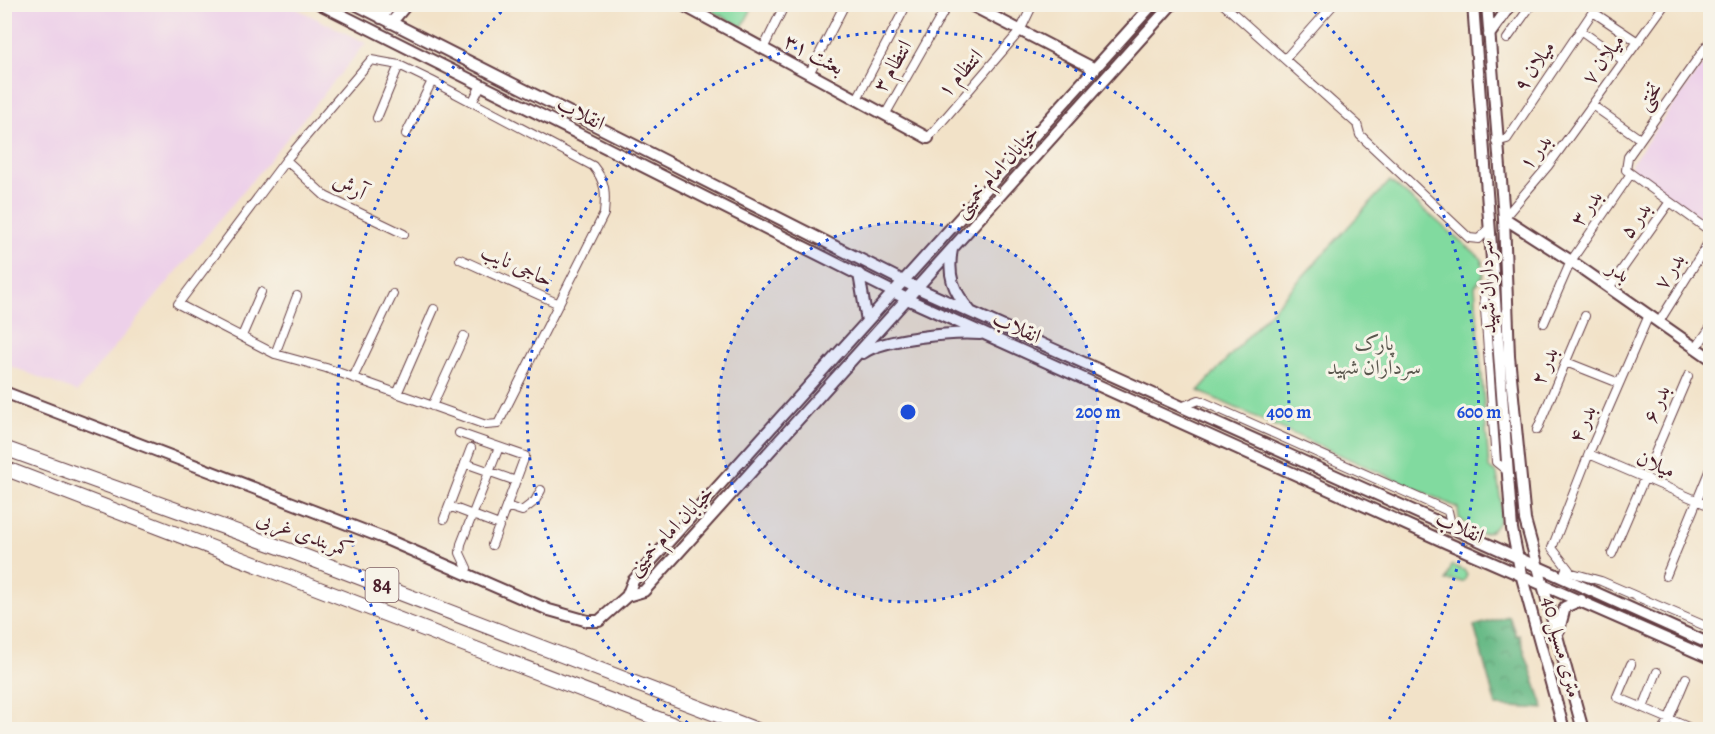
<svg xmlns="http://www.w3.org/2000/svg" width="1715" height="734" font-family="Alegreya,Amiri,serif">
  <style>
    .built { fill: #edd0e9 }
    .grass { fill: url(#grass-tufts); stroke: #667c65; stroke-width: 1.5 }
    .forest { fill: url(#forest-crowns); stroke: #596c58; stroke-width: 1.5 }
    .park { fill: #81da9f; stroke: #667c65; stroke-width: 1.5 }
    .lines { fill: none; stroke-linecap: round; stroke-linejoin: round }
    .street-casing { stroke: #633c43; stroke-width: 10 }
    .secondary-casing { stroke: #633c43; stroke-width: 14 }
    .highway-casing { stroke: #633c43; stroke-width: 16 }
    .street { stroke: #fff; stroke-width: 8 }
    .secondary { stroke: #fff; stroke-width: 10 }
    .highway { stroke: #fff; stroke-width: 14 }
    .ring { fill: none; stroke: #1d4ed8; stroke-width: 3; stroke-dasharray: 3 6 }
    .labels { text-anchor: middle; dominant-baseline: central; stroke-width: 6; stroke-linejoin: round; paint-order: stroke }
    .shield { fill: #f7f3e8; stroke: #7e5f64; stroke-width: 1.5 }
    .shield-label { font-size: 20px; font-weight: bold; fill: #4a1f2b }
    .street-label { font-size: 21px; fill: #4a1f2b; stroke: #f7f3e8 }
    .park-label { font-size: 21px; fill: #5a574e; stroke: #f7f3e8 }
    .centre { fill: #1d4ed8; stroke: #f7f3e8; stroke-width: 3 }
    .ring-label { font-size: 18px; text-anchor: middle; font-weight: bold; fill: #1d4ed8; stroke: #f7f3e8; stroke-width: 6; stroke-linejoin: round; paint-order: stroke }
  </style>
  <defs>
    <pattern id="grass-tufts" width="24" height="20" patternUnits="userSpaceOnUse" patternTransform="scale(1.5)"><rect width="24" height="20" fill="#81da9f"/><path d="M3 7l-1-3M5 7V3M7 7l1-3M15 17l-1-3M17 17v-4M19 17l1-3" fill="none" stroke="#71bb89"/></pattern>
    <pattern id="forest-crowns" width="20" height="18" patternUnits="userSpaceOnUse" patternTransform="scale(1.5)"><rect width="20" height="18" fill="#68ba86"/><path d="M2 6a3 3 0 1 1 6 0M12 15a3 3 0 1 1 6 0" fill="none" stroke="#58976e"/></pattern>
  </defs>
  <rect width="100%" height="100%" fill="#f7f3e8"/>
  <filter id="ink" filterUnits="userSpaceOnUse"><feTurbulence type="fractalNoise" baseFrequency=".0167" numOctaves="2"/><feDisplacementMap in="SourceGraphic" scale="12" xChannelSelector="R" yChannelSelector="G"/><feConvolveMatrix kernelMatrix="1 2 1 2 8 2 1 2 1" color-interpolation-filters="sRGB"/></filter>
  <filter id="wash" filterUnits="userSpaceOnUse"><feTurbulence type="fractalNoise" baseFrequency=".008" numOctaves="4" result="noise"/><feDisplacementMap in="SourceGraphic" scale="24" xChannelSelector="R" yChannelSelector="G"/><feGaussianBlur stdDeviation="1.35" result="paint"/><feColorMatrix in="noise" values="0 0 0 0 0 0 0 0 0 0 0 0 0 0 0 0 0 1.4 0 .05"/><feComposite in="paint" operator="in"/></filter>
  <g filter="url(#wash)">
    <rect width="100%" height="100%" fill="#f2e2c8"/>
    <path class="built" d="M5 4 289 5 366 43 77 392 5 364Z
      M1710 54V214L1703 219 1632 169 1631 164Z"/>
    <path class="grass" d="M1452 565 1464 570 1467 575 1464 581H1446Z"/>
    <path class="forest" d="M1509 616 1516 636 1519 635 1544 709 1496 706 1474 626Z"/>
    <path class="park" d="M715 5V4L754 5 742 27 712 11Z
      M1390 181 1482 259 1483 276 1475 286 1489 468 1497 474C1499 495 1511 532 1479 534L1459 518 1458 508 1454 506 1198 391Z"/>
  </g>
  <g filter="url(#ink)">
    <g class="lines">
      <defs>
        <path id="street" d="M1223 4 1357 124 1360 135 1469 238 1479 239 1489 228
          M1593 12 1638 42
          M1580 30 1624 61
          M1507 39 1532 4
          M1710 41 1628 157 1626 170 1710 231
          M763 49 785 4
          M1285 59 1334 4
          M371 60 399 65 432 81 593 166C606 182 606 193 604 214L498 424 486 425 326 368 275 354 178 304 286 160Z
          M809 74 845 4
          M857 99 907 4
          M473 101 481 85
          M1592 105 1640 139
          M885 115 948 4
          M377 118 399 65
          M406 134 432 81
          M928 138 1020 31 1033 4
          M1496 142 1507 139 1598 4
          M286 160 325 196 404 234
          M1504 218 1548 166 1665 4
          M460 259 559 304
          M1494 286 1484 295 1496 462 1507 471
          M1609 288 1669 203
          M1659 322 1710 240
          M1544 323 1571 261 1630 175
          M242 336 261 292
          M1696 348 1710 328
          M275 354 297 296
          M1566 362 1619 383
          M353 378 393 294
          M397 394 434 309
          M432 406 464 336
          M1181 407 1199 400 1448 511 1452 529
          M1537 430 1585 316
          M459 433 525 456 492 545
          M1589 454 1710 506
          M465 463 516 481
          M449 506 499 525
          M506 506 522 511 535 501 541 490
          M444 519 471 448
          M1612 554 1688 376
          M467 568 460 553 461 544 499 447
          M1569 570 1552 548 1590 451 1649 315
          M1565 571 1601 581 1710 628
          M1666 576 1710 469
          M1631 664 1617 697 1688 727
          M1643 708 1657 672
          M1664 730 1686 678"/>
        <path id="secondary" d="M320 4 907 299 1447 543 1710 658
          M355 4 917 288 1710 644
          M681 4 928 138
          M969 4 1095 69
          M1473 4 1512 529 1521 574 1564 730
          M1487 4 1504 218 1509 356 1525 520 1583 730
          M381 18 392 4
          M391 23 407 4
          M1489 35 1511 4
          M1504 218 1571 261 1710 358
          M952 249C947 276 953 290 970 311
          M859 274 867 321
          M863 353C885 338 953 332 980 334
          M4 392 381 537 549 610 588 621H599L627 596 633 581 1153 4
          M627 596 644 591 1172 4
          M1559 630 1565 607 1581 600"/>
        <path id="highway" d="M4 448 296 553 757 730
          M4 468 687 730"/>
      </defs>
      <use href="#street" class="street-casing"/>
      <use href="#secondary" class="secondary-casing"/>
      <use href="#highway" class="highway-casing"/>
      <use href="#street" class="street"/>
      <use href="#secondary" class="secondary"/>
      <use href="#highway" class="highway"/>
    </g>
  </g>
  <circle cx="908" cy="412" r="190" fill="#1d4ed8" fill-opacity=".12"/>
  <g class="ring">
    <circle cx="908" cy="412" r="190"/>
    <path d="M695 728A381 381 0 1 1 1121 728"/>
    <path d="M432 727A571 571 0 0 1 508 5M1308 5A571 571 0 0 1 1384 727"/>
  </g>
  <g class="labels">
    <rect class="shield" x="365.5" y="568" width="33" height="34" rx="4.5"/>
    <g class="shield-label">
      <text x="382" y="585">84</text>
    </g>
    <g class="street-label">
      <text transform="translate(814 54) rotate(28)">بعثت ۳۱</text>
      <text transform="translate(1603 59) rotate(-54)">میلان ۷</text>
      <text transform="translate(892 66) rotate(-60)">انتظام ۳</text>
      <text transform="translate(1534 66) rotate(-56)">میلان ۹</text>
      <text transform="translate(960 73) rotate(-49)">انتظام ۱</text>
      <text transform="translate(1649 96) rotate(-55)">تختی</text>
      <text transform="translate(581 113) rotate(27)">انقلاب</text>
      <text transform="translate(1535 152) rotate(-52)">بدر ۱</text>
      <text transform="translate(996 171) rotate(-48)">خیابان امام خمینی</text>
      <text transform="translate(350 186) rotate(29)">آرش</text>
      <text transform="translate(1586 208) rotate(-55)">بدر ۳</text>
      <text transform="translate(1635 220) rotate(-55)">بدر ۵</text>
      <text transform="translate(517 265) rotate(24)">حاجی نایب</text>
      <text transform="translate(1619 271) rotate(35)">بدر</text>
      <text transform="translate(1669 271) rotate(-58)">بدر ۷</text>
      <text transform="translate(1487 287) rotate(-92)">سرداران شهید</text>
      <text transform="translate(1017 327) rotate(24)">انقلاب</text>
      <text transform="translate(1544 366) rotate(-67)">بدر ۲</text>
      <text transform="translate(1656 404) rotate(-67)">بدر ۶</text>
      <text transform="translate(1582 424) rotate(-67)">بدر ۴</text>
      <text transform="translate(1656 464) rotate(23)">میلان</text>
      <text transform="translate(1460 527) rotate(24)">انقلاب</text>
      <text transform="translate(670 530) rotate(-46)">خیابان امام خمینی</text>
      <text transform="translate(305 534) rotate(20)">کمربندی غربی</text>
      <text transform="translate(1562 647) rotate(75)">40 متری مسیل</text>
    </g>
    <g class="park-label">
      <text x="1374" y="343">پارک<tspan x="1374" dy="24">سرداران شهید</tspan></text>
    </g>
  </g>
  <circle cx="908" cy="412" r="9" class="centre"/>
  <g class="ring-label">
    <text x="1098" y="418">200 m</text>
    <text x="1289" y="418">400 m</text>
    <text x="1479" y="418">600 m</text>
  </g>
  <rect width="1715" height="734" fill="none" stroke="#f7f3e8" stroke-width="24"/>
</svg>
